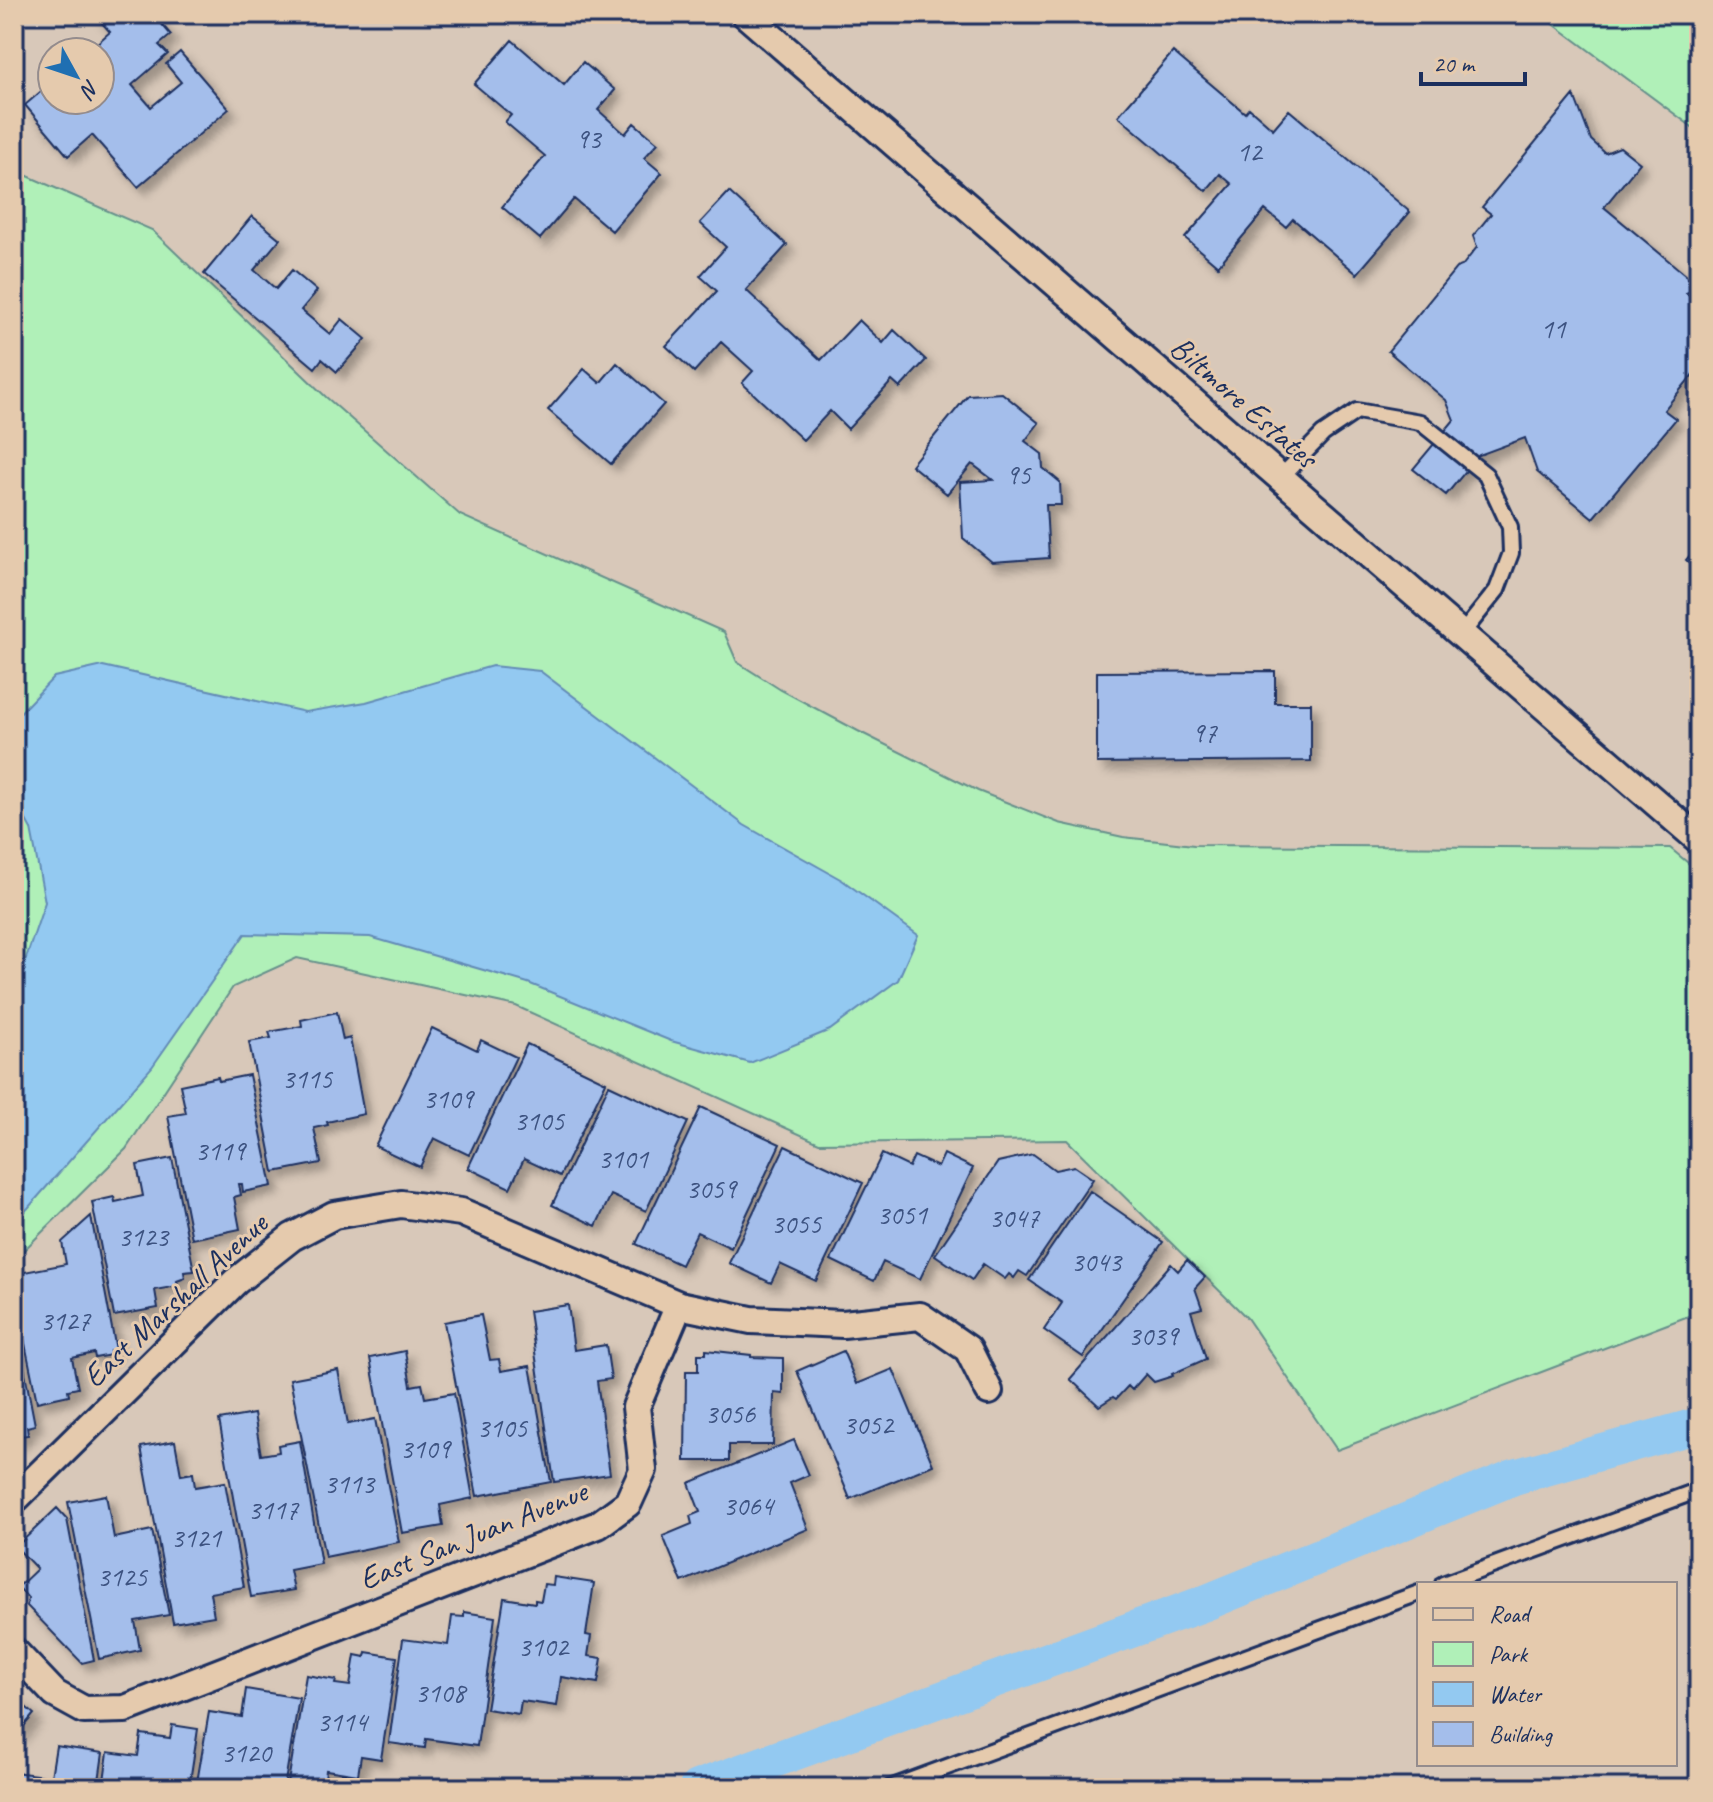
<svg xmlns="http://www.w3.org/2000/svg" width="1713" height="1802" font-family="Caveat,sans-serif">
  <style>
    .green { fill: #b0f0b8; stroke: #66908b; stroke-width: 2 }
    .water { fill: #93c9f1; stroke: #638bb6; stroke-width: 2 }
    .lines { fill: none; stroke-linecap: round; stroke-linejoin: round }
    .canal { stroke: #93c9f1; stroke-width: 36 }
    .building { fill: #a4beeb; stroke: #1b2f5e; stroke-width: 2; filter: url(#shadow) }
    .service-casing { stroke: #1b2f5e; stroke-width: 20 }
    .minor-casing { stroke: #1b2f5e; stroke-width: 32 }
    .service { stroke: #e5caad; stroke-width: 14 }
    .minor { stroke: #e5caad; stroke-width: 26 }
    .labels { text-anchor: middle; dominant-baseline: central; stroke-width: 6; stroke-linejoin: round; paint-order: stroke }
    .number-label { font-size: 28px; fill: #3d5381 }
    .street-label { font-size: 32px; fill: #1b2f5e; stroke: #e5caad }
  </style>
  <defs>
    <filter id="shadow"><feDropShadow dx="7" dy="7" stdDeviation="4" flood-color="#0004"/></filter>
  </defs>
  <rect width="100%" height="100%" fill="#d8c8b9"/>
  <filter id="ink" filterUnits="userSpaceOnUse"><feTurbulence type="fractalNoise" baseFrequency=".0125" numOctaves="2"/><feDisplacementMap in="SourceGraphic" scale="16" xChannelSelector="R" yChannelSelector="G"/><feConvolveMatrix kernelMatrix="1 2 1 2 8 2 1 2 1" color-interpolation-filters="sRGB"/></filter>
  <g filter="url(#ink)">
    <path class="green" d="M1540 14H1699V132Z
      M14 170 152 230 326 397 460 515 724 632 737 662 781 690 858 731 978 791 1059 823 1123 837 1194 845 1670 848 1699 872V1312L1337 1450 1247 1318 1067 1140 819 1143 516 1006 297 958 233 987 126 1149 14 1260Z"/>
    <path class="water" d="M103 666 305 712 366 702 492 666 540 671 744 825 842 880 918 935 898 980 830 1030 750 1063 671 1041 528 983 370 937 245 934 152 1067 14 1224V994L45 902 31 829 14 798V719L54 677Z"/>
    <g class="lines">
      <path class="canal" d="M697 1788 1205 1603 1514 1477 1699 1425"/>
    </g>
    <path class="building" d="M94 14H153L171 35 159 45 168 54 132 85 151 107 181 82 166 64 180 52 229 109 138 187 92 135 68 156 25 105 52 82V100H100V52H87L110 32Z
      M512 40 564 85 583 62 615 90 598 110 625 134 634 123 658 143 644 158 662 173 612 231 574 199 540 239 502 207 545 156 505 122 511 115 474 84Z
      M1173 52 1245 113 1249 108 1273 129 1289 110 1410 212 1357 274 1293 219 1286 227 1265 210 1218 266 1185 238 1232 184 1220 174 1206 191 1118 116Z
      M1574 95 1591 140 1605 153 1620 147 1640 163 1604 207 1686 275 1692 291 1686 293 1699 304V367L1664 410 1676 419 1593 518 1537 472 1525 438 1479 455 1446 495 1413 469 1454 420 1446 400 1388 351 1456 268 1462 266 1477 247 1473 236 1491 214 1482 207Z
      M729 192 787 245 746 290 821 360 859 320 883 343 894 330 926 360 900 388 892 381 848 429 830 411 803 440 742 383 753 371 721 342 694 372 666 346 717 291 700 276 726 247 700 223Z
      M252 216 280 239 254 270 276 289 292 270 317 291 301 310 330 334 342 319 366 339 337 372 322 359 315 368 204 274Z
      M617 363 664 404 611 464 548 410 584 369 600 383Z
      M1002 393 1039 423 1025 441 1042 454 1043 468 1060 482 1061 505H1046L1049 558 992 562 963 538 960 482 993 480 972 464 947 494 911 465 968 395Z
      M1699 545V571L1686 560Z
      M1275 671V703H1311V761L1097 763V672Z
      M337 1012 343 1040 350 1038 364 1114 327 1122 328 1125 314 1128 321 1163 274 1172 249 1042 271 1038 269 1032 302 1026 301 1020Z
      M432 1028 477 1050 481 1040 516 1057 469 1155 434 1138 420 1167 375 1146Z
      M527 1044 606 1082 560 1176 524 1159 510 1188 468 1168Z
      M249 1075 272 1186 243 1192 242 1184H239L241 1195 234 1197 240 1229 192 1239 168 1116 186 1113 180 1085 218 1077 219 1081Z
      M609 1085 688 1122 646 1211 611 1195 596 1226 552 1205Z
      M701 1107 780 1144 731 1248 697 1232 681 1265 636 1244Z
      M785 1146 863 1183 816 1281 780 1264 771 1283 729 1263Z
      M882 1154 909 1167 914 1156 938 1167 944 1154 973 1168 920 1279 883 1262 874 1281 831 1260Z
      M1033 1154 1055 1170 1074 1166 1093 1179 1027 1276 1019 1271 1014 1278 1009 1274 1005 1279 983 1264 972 1280 935 1255 998 1162Z
      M172 1158 194 1271 184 1272 185 1278 177 1281 178 1286 155 1290 158 1308 114 1316 92 1202 114 1197 115 1202 143 1196 137 1165Z
      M1090 1191 1163 1242 1083 1357 1044 1330 1062 1303 1029 1280Z
      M91 1216 116 1350 110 1351 111 1355 95 1358 94 1353 72 1358 78 1388 68 1390 69 1395 37 1402 14 1290V1274L66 1264 62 1242Z
      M1187 1260 1205 1277 1195 1288 1202 1308 1191 1311 1206 1359 1172 1374 1173 1376 1154 1382 1146 1374 1132 1390 1128 1386 1116 1399 1113 1397 1099 1406 1070 1379 1171 1264 1178 1271Z
      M568 1305 574 1350 606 1345 611 1379 597 1381 610 1474 554 1482 529 1311Z
      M481 1315 490 1360 499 1359 501 1371 530 1366 551 1482 477 1496 444 1322Z
      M14 1316 35 1425 27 1427 28 1435 20 1436 21 1441 14 1442Z
      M706 1350 751 1355V1357L783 1358V1394L774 1393 773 1445H729V1461H685L686 1371H698V1354H706Z
      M405 1351 411 1386 422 1384 425 1398 454 1393 473 1498 440 1505 443 1526 402 1533 370 1358Z
      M843 1351 857 1384 893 1369 933 1465 850 1499 797 1371Z
      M338 1370 348 1424 375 1419 399 1542 325 1557 290 1379Z
      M254 1414 261 1455 279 1452 278 1445 300 1441 321 1564 290 1570 294 1590 251 1597 219 1420Z
      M794 1440 809 1475 790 1483 808 1529 682 1582 663 1536 692 1524 690 1516 700 1512 689 1483Z
      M175 1441 181 1475 193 1473 195 1487 225 1482 244 1587 210 1593 214 1616 173 1623 141 1447Z
      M106 1495 114 1538 152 1530 169 1615 135 1621 140 1650 99 1659 68 1502Z
      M57 1508 67 1519 94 1660 82 1663 27 1606 28 1598 18 1587 37 1569 16 1547Z
      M554 1577 594 1583 586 1635 591 1636 588 1656 602 1658 598 1683 561 1677 557 1706 521 1701 519 1714 486 1709 504 1598 535 1603V1600L541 1601 544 1584 553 1585Z
      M464 1612 495 1617 477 1746 426 1739 425 1748 389 1743 403 1639 448 1645 452 1616 464 1617Z
      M366 1652 397 1657 381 1759 361 1756 358 1775 326 1770 324 1788H287L306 1675 336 1680 335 1684 350 1686 355 1655 365 1657Z
      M246 1689 299 1698 284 1788H196L209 1712 242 1717Z
      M14 1697 34 1714 14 1738Z
      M172 1725 198 1729 189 1788H103L108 1752 138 1756 141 1734 170 1738Z
      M56 1746 103 1753 98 1788H14V1772L51 1777Z
      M1665 1779 1668 1788H1642Z"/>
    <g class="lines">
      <defs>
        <path id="service" d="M1280 478 1323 434 1357 411 1420 422 1486 475 1510 527 1511 553 1497 590 1461 635
          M1443 1584 1699 1490
          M890 1788 1419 1593"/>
        <path id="minor" d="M745 14 1699 840
          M14 1500 235 1282 292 1237 334 1215 401 1204 461 1212 679 1305 751 1320 843 1324 920 1316 968 1349 989 1391
          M14 1651 55 1694 84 1710 125 1709 598 1525 628 1503 643 1470 636 1407 679 1305"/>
      </defs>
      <use href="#service" class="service-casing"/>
      <use href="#minor" class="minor-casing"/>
      <use href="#service" class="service"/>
      <use href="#minor" class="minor"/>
    </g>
  </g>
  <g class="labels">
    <g class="number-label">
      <text x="588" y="138">93</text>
      <text x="1249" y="151">12</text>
      <text x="1553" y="328">11</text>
      <text x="1018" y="474">95</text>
      <text x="1204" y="732">97</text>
      <text x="307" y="1078">3115</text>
      <text x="448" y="1098">3109</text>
      <text x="539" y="1120">3105</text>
      <text x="220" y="1150">3119</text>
      <text x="623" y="1158">3101</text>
      <text x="711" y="1188">3059</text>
      <text x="902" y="1214">3051</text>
      <text x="1014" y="1217">3047</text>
      <text x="796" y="1223">3055</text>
      <text x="143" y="1236">3123</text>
      <text x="1096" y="1261">3043</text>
      <text x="65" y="1320">3127</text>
      <text x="1153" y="1335">3039</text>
      <text x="730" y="1413">3056</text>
      <text x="868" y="1424">3052</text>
      <text x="502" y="1427">3105</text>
      <text x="425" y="1448">3109</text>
      <text x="349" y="1483">3113</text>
      <text x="748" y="1505">3064</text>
      <text x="273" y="1509">3117</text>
      <text x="196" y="1537">3121</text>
      <text x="122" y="1576">3125</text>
      <text x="543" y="1646">3102</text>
      <text x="440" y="1692">3108</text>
      <text x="342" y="1721">3114</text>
      <text x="246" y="1752">3120</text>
    </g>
    <g class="street-label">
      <text transform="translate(1244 402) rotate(41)">Biltmore Estates</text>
      <text transform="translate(175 1300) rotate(-43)">East Marshall Avenue</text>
      <text transform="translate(473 1535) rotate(-22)">East San Juan Avenue</text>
    </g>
  </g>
  <rect width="1713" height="1802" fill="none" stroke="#e5caad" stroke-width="48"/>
  <rect x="24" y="24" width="1665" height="1754" fill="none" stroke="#1b2f5e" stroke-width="3" filter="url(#ink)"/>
  <rect x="1417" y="1582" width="260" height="184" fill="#e5caad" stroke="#948c8d" stroke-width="2"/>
  <rect x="1433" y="1608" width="40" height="12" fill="#e5caad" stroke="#948c8d" stroke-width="2"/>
  <text x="1489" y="1622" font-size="24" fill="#1b2f5e">Road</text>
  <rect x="1433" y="1642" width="40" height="24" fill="#b0f0b8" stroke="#948c8d" stroke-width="2"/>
  <text x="1489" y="1662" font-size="24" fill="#1b2f5e">Park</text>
  <rect x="1433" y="1682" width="40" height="24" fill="#93c9f1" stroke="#948c8d" stroke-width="2"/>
  <text x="1489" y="1702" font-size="24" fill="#1b2f5e">Water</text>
  <rect x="1433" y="1722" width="40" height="24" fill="#a4beeb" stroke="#948c8d" stroke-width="2"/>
  <text x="1489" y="1742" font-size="24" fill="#1b2f5e">Building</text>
  <g transform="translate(76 76) rotate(130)"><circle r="38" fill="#e5caad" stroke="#948c8d" stroke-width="2"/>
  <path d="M0-6L14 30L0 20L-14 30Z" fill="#1f6fb2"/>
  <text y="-12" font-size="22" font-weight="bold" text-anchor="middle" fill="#1b2f5e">N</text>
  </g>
  <path d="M1421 72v12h104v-12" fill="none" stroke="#1b2f5e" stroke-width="4"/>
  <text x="1433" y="72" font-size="24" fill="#1b2f5e" stroke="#e5caad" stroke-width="6" paint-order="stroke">20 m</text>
</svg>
